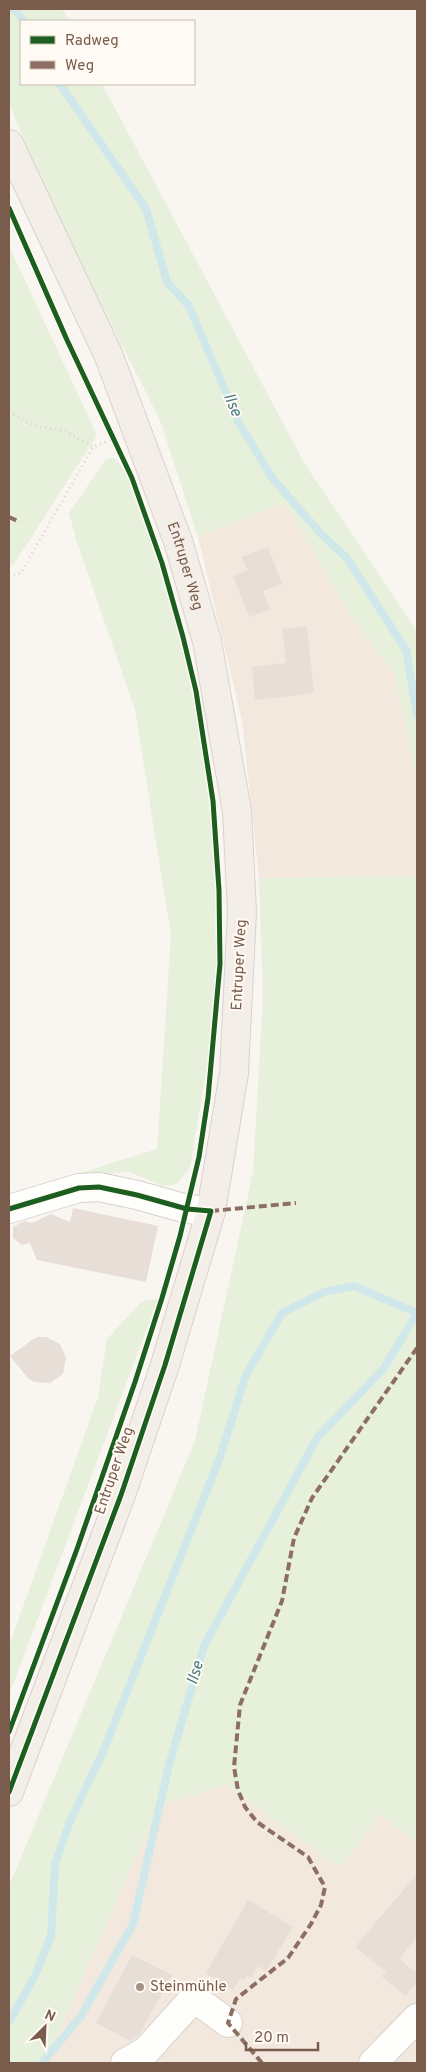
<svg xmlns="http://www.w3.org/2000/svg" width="426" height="2072" font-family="Overpass,sans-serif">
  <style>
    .residential { fill: #f2e8de }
    .green { fill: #e7f0db }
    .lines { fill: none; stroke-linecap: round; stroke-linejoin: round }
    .stream { stroke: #d0e8ea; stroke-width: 8 }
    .building { fill: #e6ded7 }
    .minor-casing { stroke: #d7d1cb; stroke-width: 30 }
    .major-casing { stroke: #dad1cc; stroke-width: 30 }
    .path { stroke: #dcd5d0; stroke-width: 3; stroke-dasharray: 1 4; stroke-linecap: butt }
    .minor { stroke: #fefefd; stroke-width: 28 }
    .major { stroke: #f3eee8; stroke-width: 28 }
    .quiet { stroke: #8d6e63; stroke-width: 4; stroke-dasharray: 8 4; stroke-linecap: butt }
    .cycleway-casing { stroke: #fffaf3; stroke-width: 8 }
    .cycleway { stroke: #1b5e20; stroke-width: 5 }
    .poi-dot { fill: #a69286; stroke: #fffaf3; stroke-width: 2 }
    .labels { text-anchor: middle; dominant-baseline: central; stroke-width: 4; stroke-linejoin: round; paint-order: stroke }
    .street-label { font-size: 15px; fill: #7a5c4d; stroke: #fffaf3 }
    .poi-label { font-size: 15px; fill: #7a5c4d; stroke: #fffaf3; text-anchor: start }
    .water-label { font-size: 16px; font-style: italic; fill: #437c86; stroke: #fffaf3 }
  </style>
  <rect width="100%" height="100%" fill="#f9f5f0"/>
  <path class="residential" d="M285 502 351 616 394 672 417 782 416 876 259 878 242 720 198 537Z
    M226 1785 340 1867 381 1814 417 1843V2063H45L159 1805Z"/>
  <path class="green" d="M9 9H62L69 21H21V84H102L306 466 417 631V782L394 672 351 616 285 502 198 537 160 420 95 292 28 150 9 103Z
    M9 246 97 435 14 564 9 565Z
    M113 458C129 466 140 511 146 528 208 699 235 912 203 1091 200 1108 197 1126 194 1143 193 1150 192 1159 190 1166 187 1172 181 1179 177 1184L162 1186 130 1172 71 1176 157 1149 171 935 135 710 76 539 69 513 106 459Z
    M417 867V1843L381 1814 340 1867 226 1785 159 1805 45 2063H9V1886L195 1441 253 1172 263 997 259 878 415 876Z
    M158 1299 9 1695V1646L98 1397 107 1339 142 1301Z"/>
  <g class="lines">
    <path class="stream" d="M14 9 24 21
      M60 84 146 209 167 282 189 306 239 423 273 479 323 536 347 558 406 650 417 715
      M9 2022 35 1976 51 1936 55 1864 70 1821 103 1752 219 1460 246 1375 282 1313 324 1292 354 1286 417 1313
      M42 2063 81 2016 133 1924 169 1765 204 1646 317 1438 384 1368 417 1313"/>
  </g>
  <path class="building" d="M268 547 282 584 263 591 270 609 249 617 233 576 248 570 241 557Z
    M307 626 314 693 255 700 252 667 286 663 282 629Z
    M73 1208 158 1226 146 1282 37 1260 30 1243 22 1245 13 1238V1227L24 1221 32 1223 51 1214 70 1222Z
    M38 1337H46L60 1344 66 1358 63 1374 50 1383 34 1382 28 1378 10 1356 32 1340Z
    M417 1874V1937L399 1959 417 1973V1982L406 1996 382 1977 386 1972 355 1947Z
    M248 1900 293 1927 266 1971 258 1966 251 1978 247 1975 244 1980 241 1978 233 1990 206 1973Z
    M132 1955 172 1975 140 2034 131 2041 96 2023Z"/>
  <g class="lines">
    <defs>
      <path id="minor" d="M9 1209 79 1188 99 1187 137 1195 187 1209 211 1211
        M125 2063 146 2051 194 1998 228 2023
        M373 2063 417 2018"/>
      <g id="major">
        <path id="s1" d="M9 144 108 354 178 541 207 641 237 811 242 912 234 1073 211 1211 165 1365 121 1495 9 1792"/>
      </g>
    </defs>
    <use href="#minor" class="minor-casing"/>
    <use href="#major" class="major-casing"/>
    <path class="path" d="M9 412 35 426 66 431 93 447 113 439
      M9 576 21 573 93 447"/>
    <use href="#minor" class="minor"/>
    <use href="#major" class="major"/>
    <path class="quiet" d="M9 517 20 522
      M211 1211 296 1203
      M262 2063 228 2023 236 1999 288 1958 311 1924 321 1905 325 1887 308 1857 257 1822 245 1807 238 1790 234 1767 240 1705 282 1601 294 1538 312 1498 417 1348"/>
    <defs>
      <path id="cycleway" d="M9 208 67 340 132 478 162 563 183 637 196 691 213 801 219 890 220 964 208 1098 199 1157 180 1236 162 1298 135 1382 77 1549 9 1732
        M9 1209 79 1188 99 1187 137 1195 187 1209 211 1211 165 1365 121 1495 9 1792"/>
    </defs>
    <use href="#cycleway" class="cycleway-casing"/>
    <use href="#cycleway" class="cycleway"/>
  </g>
  <circle class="poi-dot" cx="140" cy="1987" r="5"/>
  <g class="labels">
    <g class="street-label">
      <text stroke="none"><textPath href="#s1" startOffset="458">Entruper Weg</textPath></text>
      <text transform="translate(240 965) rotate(-87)">Entruper Weg</text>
      <text transform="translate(115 1471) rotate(-71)">Entruper Weg</text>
    </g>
    <g class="poi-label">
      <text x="150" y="1987">Steinmühle</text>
    </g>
    <g class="water-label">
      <text transform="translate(232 405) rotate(67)">Ilse</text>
      <text transform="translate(196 1673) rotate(-74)">Ilse</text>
    </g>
  </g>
  <rect width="426" height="2072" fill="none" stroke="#7a5c4d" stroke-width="20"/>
  <rect x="20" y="20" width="175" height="65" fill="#fffaf3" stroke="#cabbb1"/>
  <rect x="30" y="36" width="25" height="8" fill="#1b5e20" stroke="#cabbb1"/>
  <text x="65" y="45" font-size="15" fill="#7a5c4d">Radweg</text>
  <rect x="30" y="61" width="25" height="8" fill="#8d6e63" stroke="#cabbb1"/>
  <text x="65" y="70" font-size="15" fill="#7a5c4d">Weg</text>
  <g transform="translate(45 2027) rotate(24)" stroke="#fffaf3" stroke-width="4" paint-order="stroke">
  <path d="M0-4L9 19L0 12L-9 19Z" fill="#7a5c4d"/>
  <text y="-8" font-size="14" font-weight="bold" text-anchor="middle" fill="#7a5c4d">N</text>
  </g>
  <path d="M246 2042v8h72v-8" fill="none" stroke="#7a5c4d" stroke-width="2.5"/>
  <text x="254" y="2042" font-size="15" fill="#7a5c4d" stroke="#fffaf3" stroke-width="4" paint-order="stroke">20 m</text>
</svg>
